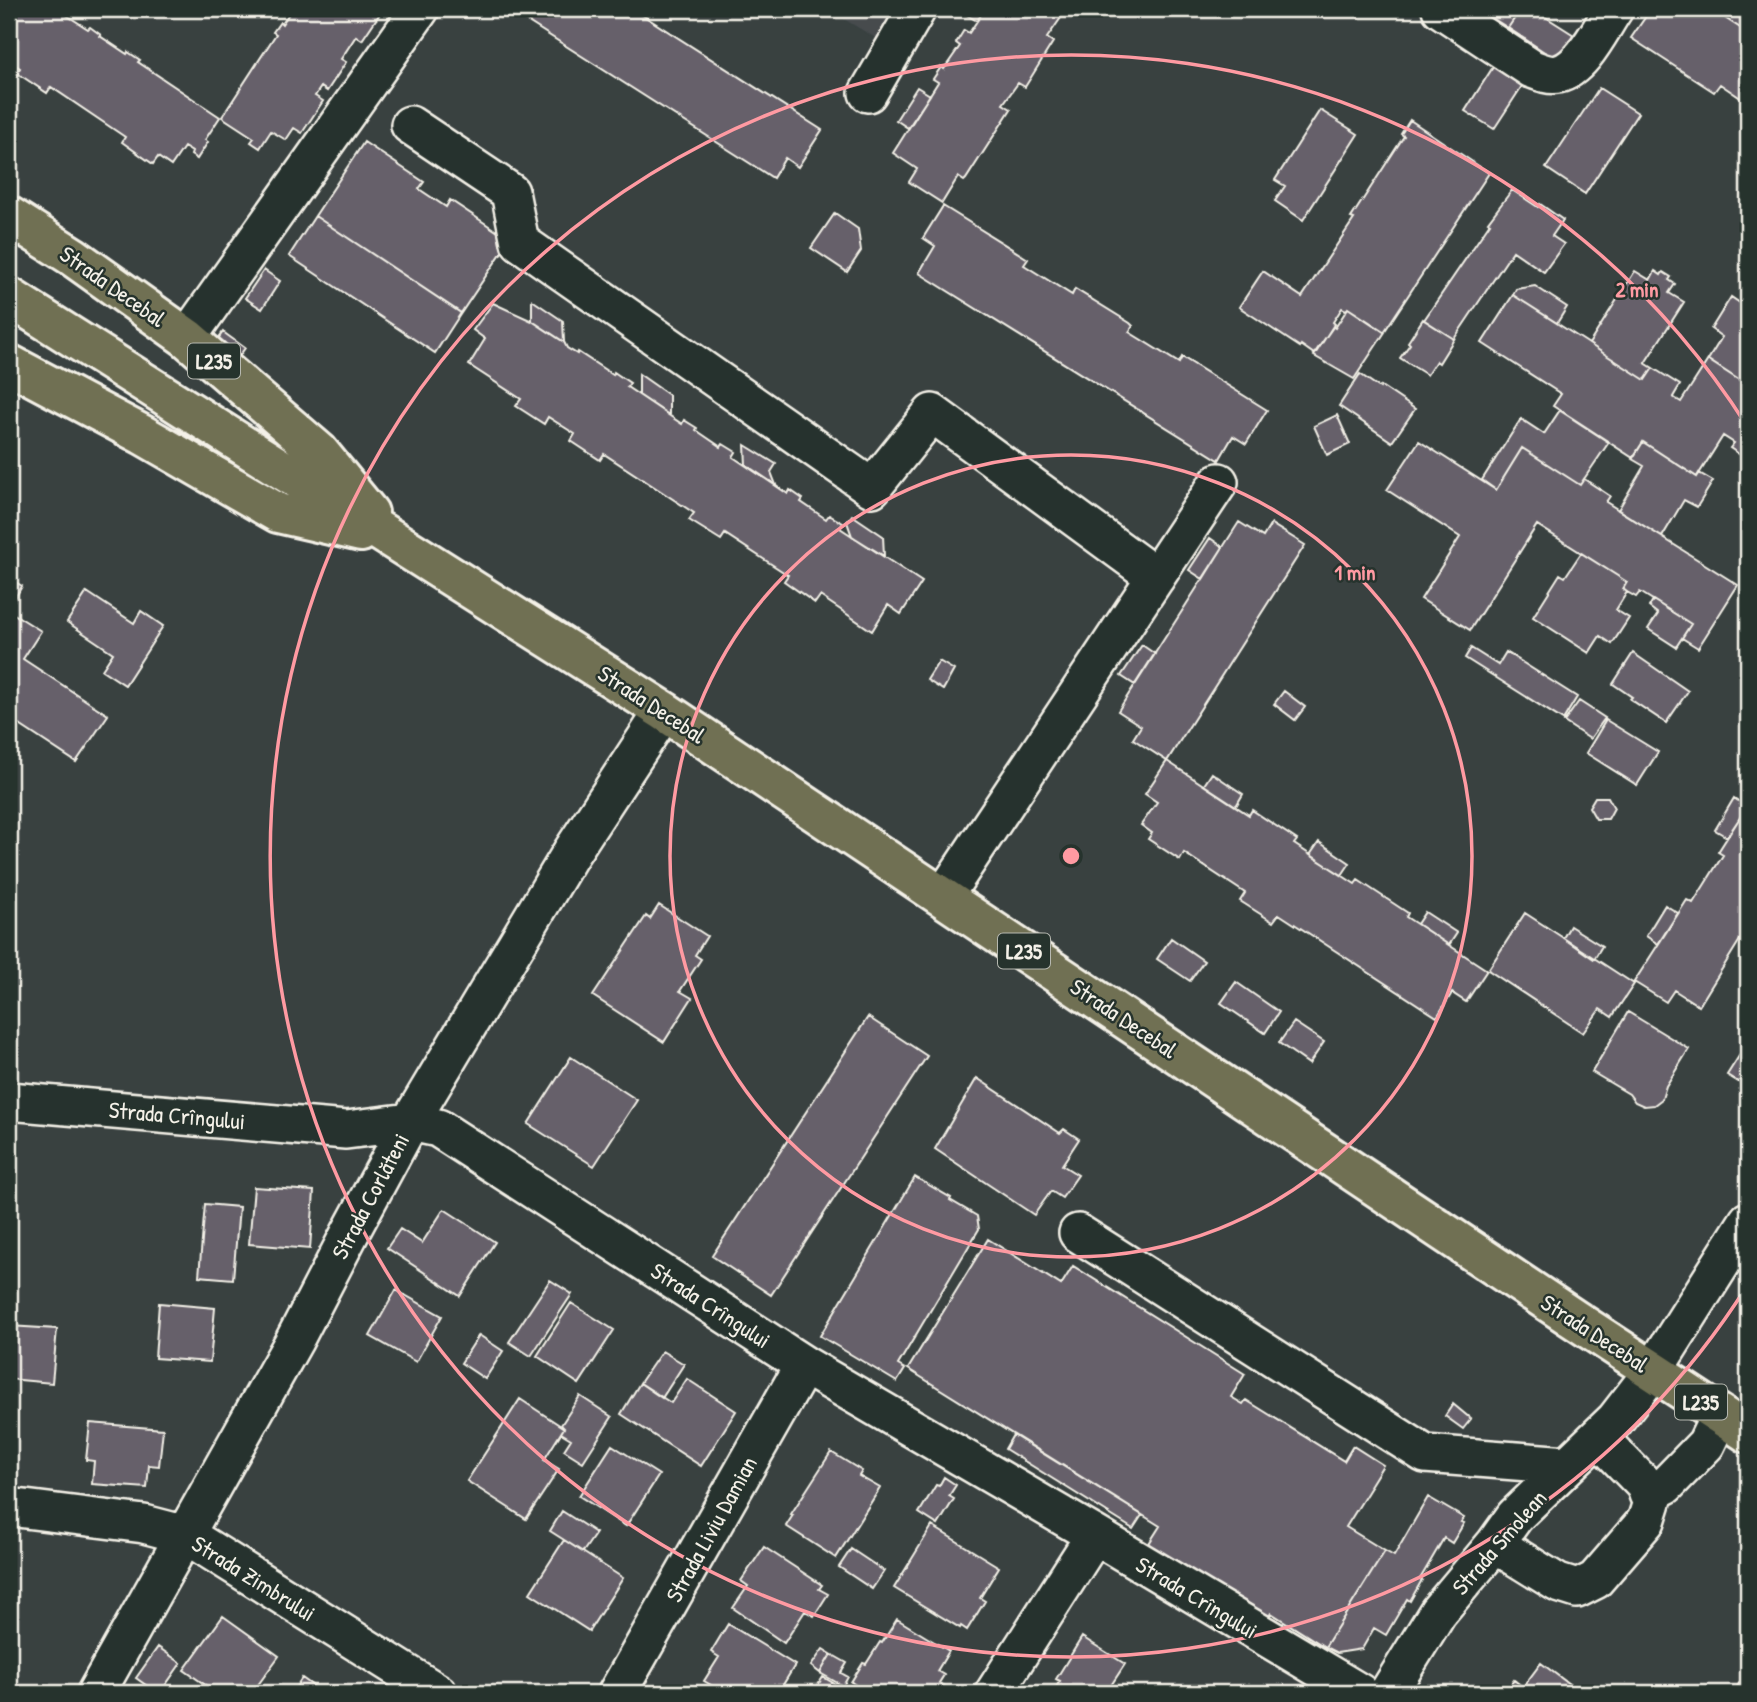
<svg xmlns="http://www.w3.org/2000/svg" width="1757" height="1702" font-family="'Patrick Hand',sans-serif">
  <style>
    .built { fill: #464b4d }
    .building { fill: #66616b; stroke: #f4f1e8; stroke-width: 2 }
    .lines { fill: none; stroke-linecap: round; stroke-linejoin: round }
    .minor-casing { stroke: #f4f1e8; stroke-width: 42 }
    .major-casing { stroke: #f4f1e8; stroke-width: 44 }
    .minor { stroke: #26332d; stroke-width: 37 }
    .major { stroke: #706f52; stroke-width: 38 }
    .ring { fill: none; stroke: #ff9aa2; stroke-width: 3.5 }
    .labels { text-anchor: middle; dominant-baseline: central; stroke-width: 5; stroke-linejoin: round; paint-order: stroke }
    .shield { fill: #26332d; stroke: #b6b8b0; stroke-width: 2 }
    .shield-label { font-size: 21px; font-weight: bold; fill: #f4f1e8 }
    .street-label { font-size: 23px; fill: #f4f1e8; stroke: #26332d }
    .centre { fill: #ff9aa2; stroke: #26332d; stroke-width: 3.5 }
    .ring-label { font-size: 21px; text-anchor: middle; font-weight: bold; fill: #ff9aa2; stroke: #26332d; stroke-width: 5; stroke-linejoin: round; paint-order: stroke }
  </style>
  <rect width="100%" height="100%" fill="#394140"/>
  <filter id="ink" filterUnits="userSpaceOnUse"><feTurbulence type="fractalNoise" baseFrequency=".0143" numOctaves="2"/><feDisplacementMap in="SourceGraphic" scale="14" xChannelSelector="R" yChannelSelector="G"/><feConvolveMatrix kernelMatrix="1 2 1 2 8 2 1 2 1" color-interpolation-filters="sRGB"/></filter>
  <g filter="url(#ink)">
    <path class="built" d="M827 9H905L884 43Z"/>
    <path class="building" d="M9 9H57L88 29 90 27 101 35 100 36 127 54 128 52 140 60 138 62 220 117 205 140 208 142 197 159 191 155 192 152 184 147 171 166 158 157 153 164 122 142 125 137 51 87 47 93 17 73 20 68 9 61Z
      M292 9H383L362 40 356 36 341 59 346 62 327 91 321 87 315 96 323 101 302 133 294 128 286 140 271 131 260 148 251 142 254 138 222 117 276 34 273 32 280 22 282 24Z
      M508 9H633L822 130 798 167 785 158 773 178Z
      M969 9H985L977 21 965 14Z
      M985 9H1067L1047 38 1053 42 1025 87 1018 83 1003 104 1011 109 966 179 964 181 958 177 942 203 909 182 917 169 893 153 938 82 933 79 941 67 944 69 960 46 956 43 964 30 969 33Z
      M1478 9H1521L1508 28Z
      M1521 9H1533L1574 35 1558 61 1508 28Z
      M1651 9H1659L1666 14 1669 9H1711L1748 33V103L1720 84 1714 92 1631 38Z
      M1711 9H1747L1748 10V33Z
      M1495 64 1524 83 1494 129 1465 111Z
      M917 87 930 95 908 128 896 120Z
      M1599 88 1638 113 1585 194 1546 168Z
      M1320 110 1358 134 1303 220 1275 201 1285 186 1275 180Z
      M1410 120 1489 173 1384 332 1348 308 1346 310 1342 308 1333 322 1335 324 1314 354 1301 345 1300 347 1239 307 1263 271 1302 297 1354 219 1351 218 1404 136 1401 134Z
      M364 142 424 182 419 189 446 207 450 200 510 240 461 313 315 216Z
      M1512 190 1538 207 1540 204 1563 220 1552 236 1564 244 1544 272 1513 251 1454 339 1424 320 1490 223 1488 222Z
      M943 206 1028 259 1024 265 1072 295 1075 289 1130 323 1133 326 1129 332 1179 363 1182 357 1267 410 1246 444 1233 436 1219 460 919 273 935 246 923 238Z
      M835 213 858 229 861 251 847 272 811 248Z
      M315 216 461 313 435 353 289 256Z
      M264 270 280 281 262 309 245 298Z
      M1635 271 1650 280 1655 271 1661 275 1663 272 1671 277 1669 280 1675 284 1669 293 1684 302 1645 363 1653 368 1645 380 1589 344Z
      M1535 286 1567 307 1557 323 1513 295 1516 289Z
      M1513 295 1645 380 1653 368 1680 385 1673 397 1681 402 1708 360 1748 386V453L1745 458 1730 448 1734 443 1723 436 1697 477 1643 442 1633 458 1553 406 1561 394 1482 343Z
      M1748 296V386L1708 360 1722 337 1711 329 1731 297 1743 305Z
      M532 300 563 321 564 342 532 321Z
      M493 303 532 321 564 342 567 348 577 354 578 352 613 375 614 372 630 383 627 387 682 424 684 420 697 428 696 430 721 447 723 444 736 452 733 457 788 494 790 490 803 499 801 502 826 519 829 515 843 523 840 528 922 582 901 614 888 605 872 631 820 596 815 603 784 581 788 575 725 534 721 540 689 520 694 513 604 454 600 460 571 441 575 434 548 417 544 424 516 406 521 399 469 365 485 339 473 330Z
      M1348 308 1385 332 1354 379 1314 356 1333 326 1335 328Z
      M1423 319 1454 339 1439 363 1436 361 1427 375 1400 358 1410 344 1408 342Z
      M223 332 245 348 237 359 215 343Z
      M639 374 669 395V415L639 395Z
      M1360 374 1380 388 1381 386 1415 409 1392 442 1339 406Z
      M1560 410 1609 442 1580 485 1522 448 1496 490 1482 480 1521 419 1544 434Z
      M1337 415 1350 444 1327 455 1314 426Z
      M1419 441 1496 490 1522 448 1580 485 1584 479 1610 496 1606 502 1738 585 1698 648 1682 638 1691 624 1640 592 1636 597 1627 592 1623 589 1627 582 1537 525 1470 630 1421 599 1460 537 1387 490Z
      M1643 442 1697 477 1699 473 1713 481 1697 507 1684 500 1662 537 1618 510 1644 466 1632 459Z
      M745 445 776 464 771 472 776 485 746 465Z
      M852 515 883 536 884 556 852 536 847 522Z
      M1239 522 1263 537 1271 524 1305 545 1167 761 1133 739 1141 726 1118 711Z
      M1210 538 1223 547 1203 579 1189 570Z
      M1581 553 1627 582 1623 589 1627 592 1616 610 1629 618 1612 644 1600 636 1589 653 1533 617 1560 574 1565 577Z
      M9 578 22 586 9 608Z
      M87 592 134 623 141 611 163 626 125 685 102 670 113 653 67 622Z
      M1653 600 1691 624 1676 647 1648 629 1658 614 1649 607Z
      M14 614 41 631 23 659 108 715 76 762 9 718V622Z
      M1142 645 1155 654 1135 685 1121 676Z
      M1471 648 1498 665 1506 652 1577 697 1563 720 1465 658Z
      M1633 653 1688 691 1666 723 1630 699 1632 697 1613 684Z
      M939 661 954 670 943 690 927 680Z
      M1284 691 1305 707 1295 720 1274 704Z
      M1579 701 1605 718 1590 739 1564 722Z
      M1606 720 1658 752 1637 785 1586 753Z
      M1167 761 1249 815 1252 810 1297 840 1294 844 1355 884 1358 880 1408 913 1406 917 1487 970 1466 1002 1452 993 1437 1017 1279 914 1273 922 1240 901 1245 893 1184 853 1180 860 1148 839 1152 833 1141 825 1157 802 1145 794Z
      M1212 773 1243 794 1236 806 1204 785Z
      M1595 797H1608L1614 808 1608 819H1596L1589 807Z
      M1734 798 1747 807 1727 837 1715 830Z
      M1748 805V927L1699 1006 1674 990 1666 1002 1634 982 1687 900 1693 903 1723 855 1718 852Z
      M1319 842 1350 863 1342 875 1310 855Z
      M659 905 707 936 695 955 701 959 680 991 692 998 664 1042 593 996 646 916 650 919Z
      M1665 905 1678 913 1658 944 1646 936Z
      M1425 912 1457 933 1449 945 1417 924Z
      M1525 913 1634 984 1612 1017 1600 1009 1583 1033 1488 970Z
      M1570 926 1602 946 1594 959 1563 938Z
      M1171 938 1204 961 1190 981 1157 959Z
      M1236 982 1279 1012 1265 1033 1221 1003Z
      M1628 1012 1689 1049 1666 1086 1662 1099 1654 1105 1644 1106 1635 1102 1629 1094 1592 1072Z
      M868 1017 927 1056 771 1295 712 1256Z
      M1294 1022 1324 1042 1309 1064 1279 1043Z
      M1748 1042V1088L1727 1075Z
      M571 1057 637 1100 594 1166 528 1124Z
      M977 1078 1060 1133 1064 1129 1079 1139 1062 1165 1078 1175 1062 1198 1051 1191 1034 1215 935 1149Z
      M915 1177 951 1198 950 1200 977 1216 979 1229 898 1365 905 1369 897 1382 820 1336Z
      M254 1187 314 1191 310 1249 249 1244Z
      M205 1204 239 1207 233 1279 199 1276Z
      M444 1209 495 1242 460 1296 387 1248 400 1229 422 1243Z
      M988 1239 1061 1285 1073 1266 1245 1374 1231 1397 1243 1404 1246 1400 1344 1461 1353 1446 1383 1465 1370 1486 1371 1487 1346 1527 1385 1551 1325 1647 1271 1613 1267 1620 1148 1545 1160 1526 908 1369Z
      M550 1280 572 1294 531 1356 509 1342Z
      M396 1290 442 1316 416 1362 370 1336Z
      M159 1303 215 1308 210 1362 155 1358Z
      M571 1303 614 1330 579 1384 537 1356Z
      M9 1326 57 1329 52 1383 9 1379Z
      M479 1335 503 1351 485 1379 461 1363Z
      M662 1351 684 1364 662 1398 640 1383Z
      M687 1379 736 1411 701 1466 621 1414 640 1383 671 1403Z
      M580 1396 612 1417 583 1462 564 1450 571 1439 561 1433 564 1428 561 1425Z
      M520 1399 564 1428 544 1460 559 1469 526 1519 467 1481Z
      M1453 1404 1471 1419 1463 1429 1445 1416Z
      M90 1423 163 1429 159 1466 149 1465 147 1488 92 1484 94 1461 86 1460Z
      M1013 1435 1142 1515 1133 1529 1005 1449Z
      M612 1445 659 1475 626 1526 579 1496Z
      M831 1452 862 1471 859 1476 880 1488 836 1558 786 1526 793 1515 791 1514Z
      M944 1477 956 1485 949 1496 954 1499 938 1525 919 1513 936 1485 939 1486Z
      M1428 1497 1464 1518 1461 1522 1464 1523 1452 1543 1444 1538 1420 1579 1422 1580 1410 1601 1407 1599 1386 1635 1374 1628 1362 1649 1337 1653 1325 1647 1385 1551 1394 1556Z
      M562 1511 596 1533 583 1552 550 1531Z
      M932 1526 999 1567 980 1598 985 1601 967 1630 961 1626 960 1628 894 1588Z
      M564 1540 623 1578 589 1631 530 1593Z
      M764 1547 822 1585 819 1589 828 1594 814 1616 805 1611 784 1643 733 1608 748 1586 741 1581Z
      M851 1549 884 1571 872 1589 839 1567Z
      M223 1616 279 1656 252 1693H217L184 1670Z
      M897 1619 949 1651 937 1671 944 1675 939 1683 946 1687 942 1693H869L851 1682 863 1663 866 1664 880 1642 882 1643Z
      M728 1624 795 1665 778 1693H725L704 1681 719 1657 711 1652Z
      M1082 1637 1125 1664 1106 1693H1052L1060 1681 1056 1679Z
      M158 1647 181 1663 160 1693H157L136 1678Z
      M823 1649 831 1654 820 1673 811 1666Z
      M831 1654 847 1663 841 1673 848 1677 843 1686 820 1673Z
      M1541 1663 1569 1684 1562 1693H1504L1514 1680 1523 1687Z
      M823 1677 850 1693H813Z
      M302 1678 323 1693H292Z
      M1740 1682 1748 1687V1693H1733Z"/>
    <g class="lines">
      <defs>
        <path id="minor" d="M1441 9 1532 69C1540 72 1550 76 1558 74 1582 69 1601 28 1614 9
          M868 93 917 9
          M410 125 510 192 520 242 872 488 932 413 1156 577
          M187 338 420 9
          M943 897 1219 482
          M9 1101 346 1130 410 1122 438 1128 804 1365 1095 1535 1360 1693
          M1078 1233 1425 1454 1568 1465
          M1648 1494 1666 1485 1706 1444 1720 1415
          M9 1507 144 1524 186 1535 438 1693
          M1495 1544 1558 1583 1577 1589 1595 1580 1646 1521 1652 1502 1644 1484 1598 1437
          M96 1693 294 1341 350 1233 410 1122 571 853 664 711
          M617 1693 804 1365
          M994 1693 1095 1535
          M1388 1693 1438 1612 1495 1544 1515 1516 1615 1420 1653 1371 1748 1221"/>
        <path id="major" d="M9 216 72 256 187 338 319 452 369 513
          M9 297 664 711 1574 1319 1748 1433
          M9 364 143 435 278 513 361 532"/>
      </defs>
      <use href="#minor" class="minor-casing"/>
      <use href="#major" class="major-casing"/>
      <use href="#minor" class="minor"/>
      <use href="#major" class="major"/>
    </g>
  </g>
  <g class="ring">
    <circle cx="1071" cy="856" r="401"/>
    <path d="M1747 1286A801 801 0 1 1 1747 426"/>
  </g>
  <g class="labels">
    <g class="shield">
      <rect x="188" y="343.5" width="52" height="35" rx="5"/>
      <rect x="998" y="933.5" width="52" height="35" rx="5"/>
      <rect x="1675" y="1384.5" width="52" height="35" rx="5"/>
    </g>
    <g class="shield-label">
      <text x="214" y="361">L235</text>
      <text x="1024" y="951">L235</text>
      <text x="1701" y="1402">L235</text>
    </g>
    <g class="street-label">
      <text transform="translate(113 286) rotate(35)">Strada Decebal</text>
      <text transform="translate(652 704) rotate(33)">Strada Decebal</text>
      <text transform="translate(1124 1018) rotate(34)">Strada Decebal</text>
      <text transform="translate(177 1115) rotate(5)">Strada Crîngului</text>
      <text transform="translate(370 1196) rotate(-62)">Strada Corlăteni</text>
      <text transform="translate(711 1305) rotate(33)">Strada Crîngului</text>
      <text transform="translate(1595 1333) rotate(33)">Strada Decebal</text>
      <text transform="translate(711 1529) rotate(-61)">Strada Liviu Damian</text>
      <text transform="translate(1499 1542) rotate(-49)">Strada Smolean</text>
      <text transform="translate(254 1578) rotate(32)">Strada Zimbrului</text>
      <text transform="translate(1197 1597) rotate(31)">Strada Crîngului</text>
    </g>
  </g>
  <circle cx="1071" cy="856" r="10" class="centre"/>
  <g class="ring-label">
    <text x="1637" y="297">2 min</text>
    <text x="1355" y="580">1 min</text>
  </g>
  <rect width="1757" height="1702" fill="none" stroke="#26332d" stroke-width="35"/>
  <rect x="18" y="18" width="1722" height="1667" fill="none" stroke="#f4f1e8" stroke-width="2.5" filter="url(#ink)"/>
</svg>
